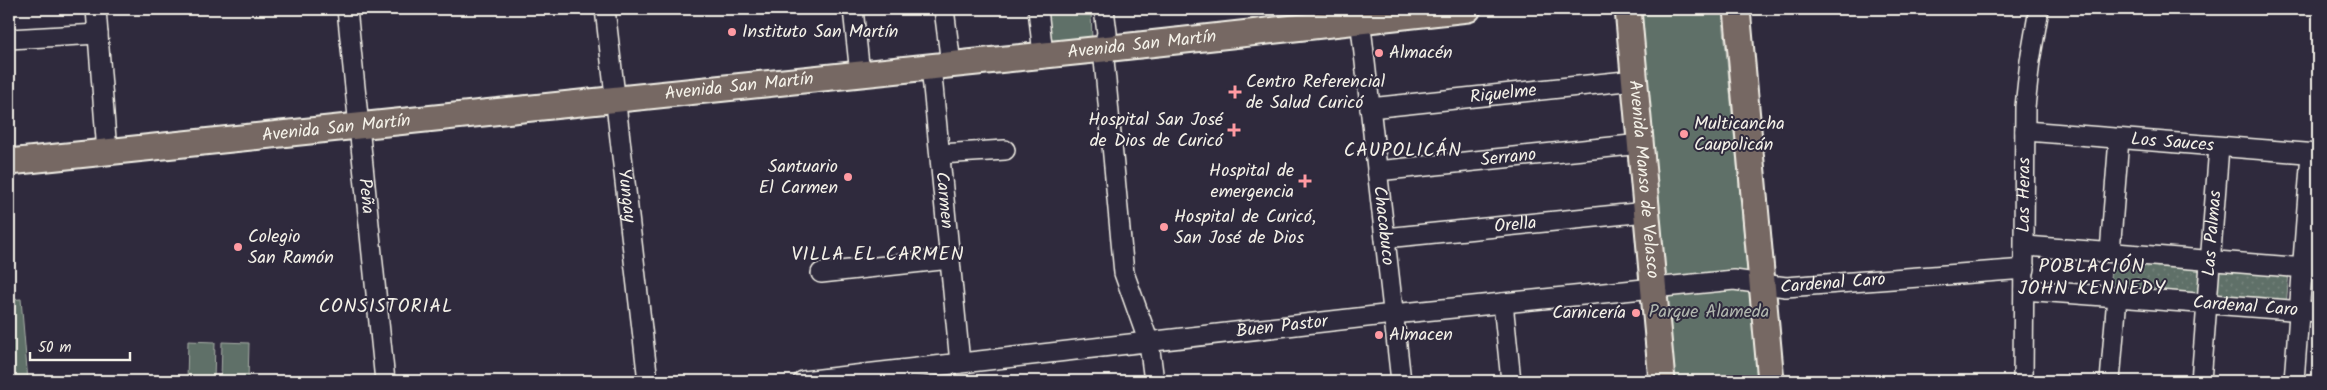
<svg xmlns="http://www.w3.org/2000/svg" width="2327" height="390" font-family="Kalam,sans-serif">
  <style>
    .grass { fill: url(#grass-dots); stroke: #a9b0a8 }
    .park { fill: #5e6f67; stroke: #a9b0a8 }
    .lines { fill: none; stroke-linecap: round; stroke-linejoin: round }
    .minor-casing { stroke: #f4f1e8; stroke-width: 22 }
    .major-casing { stroke: #f4f1e8; stroke-width: 29 }
    .minor { stroke: #2f2a3d; stroke-width: 19 }
    .major { stroke: #766864; stroke-width: 25 }
    .poi-dot { fill: #ff9aa2; stroke: #2f2a3d; stroke-width: 2 }
    .labels { text-anchor: middle; dominant-baseline: central; stroke-width: 4; stroke-linejoin: round; paint-order: stroke }
    .poi-label { font-size: 18px; fill: #f4f1e8; stroke: #2f2a3d; text-anchor: start }
    .street-label { font-size: 18px; fill: #f4f1e8; stroke: #2f2a3d }
    .park-label { font-size: 18px; fill: #b0b6ae; stroke: #2f2a3d }
    .neighbourhood-label { font-size: 19px; letter-spacing: 1px; fill: #f4f1e8; stroke: #2f2a3d }
  </style>
  <defs>
    <pattern id="grass-dots" width="8" height="8" patternUnits="userSpaceOnUse" patternTransform="scale(1.25)"><rect width="8" height="8" fill="#5e6f67"/><path d="M2 2h.1M6 6h.1" fill="none" stroke="#76847d" stroke-width="1.8" stroke-linecap="round"/></pattern>
  </defs>
  <rect width="100%" height="100%" fill="#2f2a3d"/>
  <filter id="ink" filterUnits="userSpaceOnUse"><feTurbulence type="fractalNoise" baseFrequency=".02" numOctaves="2"/><feDisplacementMap in="SourceGraphic" scale="10" xChannelSelector="R" yChannelSelector="G"/><feConvolveMatrix kernelMatrix="1 2 1 2 8 2 1 2 1" color-interpolation-filters="sRGB"/></filter>
  <g filter="url(#ink)">
    <path class="grass" d="M2112 257 2201 264 2197 299 2109 291Z
      M2211 266 2289 272 2286 307 2208 300Z"/>
    <path class="park" d="M1042 9H1091L1092 41 1045 46Z
      M1639 9H1722L1758 381H1674Z
      M21 299 28 381H9V300Z
      M188 341 215 342 214 381H187Z
      M222 342 249 343 248 381H221Z"/>
    <g class="lines">
      <defs>
        <g id="minor">
          <path d="M96 9 107 152"/>
          <path id="s1" d="M347 9 385 381"/>
          <path id="s2" d="M605 9 648 381"/>
          <path d="M853 9 860 74"/>
          <path d="M944 9 951 64"/>
          <path d="M1038 9 1043 55"/>
          <path d="M1104 9 1107 33 1103 49 1124 273 1149 343 1154 381"/>
          <path id="s3" d="M1359 9 1401 381"/>
          <path d="M9 39 98 34"/>
          <path id="s4" d="M931 66 960 363"/>
          <path id="s5" d="M1370 108 1635 80"/>
          <path id="s6" d="M2025 131 2318 154"/>
          <path d="M940 154 1005 150"/>
          <path id="s7" d="M1377 171 1641 144"/>
          <path id="s8" d="M1385 238 1646 212"/>
          <path d="M2026 246 2318 269"/>
          <path d="M2110 252 2119 139"/>
          <path d="M821 273 950 259"/>
          <path id="s9" d="M2024 290 2318 312"/>
          <path d="M1503 303 1511 381"/>
          <path id="s10" d="M803 381 1393 314 1734 280 1786 287 2025 269"/>
          <path id="s11" d="M2023 381 2025 107 2030 61 2039 9"/>
          <path d="M2110 381 2117 297"/>
          <path id="s12" d="M2201 381 2219 147"/>
          <path d="M2294 381 2311 154"/>
        </g>
        <g id="major">
          <path id="s13" d="M1628 9 1662 381"/>
          <path d="M1737 9 1771 381"/>
          <path id="s14" d="M9 162 1103 49 1468 9"/>
        </g>
      </defs>
      <use href="#minor" class="minor-casing"/>
      <use href="#major" class="major-casing"/>
      <use href="#minor" class="minor"/>
      <use href="#major" class="major"/>
    </g>
  </g>
  <g class="poi-dot">
    <circle cx="732" cy="32" r="5"/>
    <circle cx="1379" cy="53" r="5"/>
    <path d="M1232.5 84.5h5v5h5v5h-5v5h-5v-5h-5v-5h5z"/>
    <path d="M1231.5 122.5h5v5h5v5h-5v5h-5v-5h-5v-5h5z"/>
    <circle cx="1684" cy="134" r="5"/>
    <circle cx="848" cy="177" r="5"/>
    <path d="M1302.5 173.5h5v5h5v5h-5v5h-5v-5h-5v-5h5z"/>
    <circle cx="1164" cy="227" r="5"/>
    <circle cx="238" cy="247" r="5"/>
    <circle cx="1636" cy="313" r="5"/>
    <circle cx="1379" cy="335" r="5"/>
  </g>
  <g class="labels">
    <g class="poi-label">
      <text x="742" y="32">Instituto San Martín</text>
      <text x="1389" y="53">Almacén</text>
      <text x="1246" y="82">Centro Referencial<tspan x="1246" dy="21">de Salud Curicó</tspan></text>
      <text x="1223" y="120" text-anchor="end">Hospital San José<tspan x="1223" dy="21">de Dios de Curicó</tspan></text>
      <text x="1694" y="124">Multicancha<tspan x="1694" dy="21">Caupolicán</tspan></text>
      <text x="838" y="167" text-anchor="end">Santuario<tspan x="838" dy="21">El Carmen</tspan></text>
      <text x="1294" y="171" text-anchor="end">Hospital de<tspan x="1294" dy="21">emergencia</tspan></text>
      <text x="1174" y="217">Hospital de Curicó,<tspan x="1174" dy="21">San José de Dios</tspan></text>
      <text x="248" y="237">Colegio<tspan x="248" dy="21">San Ramón</tspan></text>
      <text x="1626" y="313" text-anchor="end">Carnicería</text>
      <text x="1389" y="335">Almacen</text>
    </g>
    <g class="street-label">
      <text stroke="none"><textPath href="#s14" startOffset="1139">Avenida San Martín</textPath></text>
      <text stroke="none"><textPath href="#s14" startOffset="734">Avenida San Martín</textPath></text>
      <text stroke="none"><textPath href="#s5" startOffset="134">Riquelme</textPath></text>
      <text stroke="none"><textPath href="#s14" startOffset="329">Avenida San Martín</textPath></text>
      <text stroke="none"><textPath href="#s6" startOffset="148">Los Sauces</textPath></text>
      <text stroke="none"><textPath href="#s7" startOffset="132">Serrano</textPath></text>
      <text stroke="none"><textPath href="#s13" startOffset="171">Avenida Manso de Velasco</textPath></text>
      <text stroke="none"><textPath href="#s11" startOffset="186">Las Heras</textPath></text>
      <text stroke="none"><textPath href="#s1" startOffset="188">Peña</textPath></text>
      <text stroke="none"><textPath href="#s2" startOffset="188">Yungay</textPath></text>
      <text stroke="none"><textPath href="#s4" startOffset="135">Carmen</textPath></text>
      <text stroke="none"><textPath href="#s3" startOffset="218">Chacabuco</textPath></text>
      <text stroke="none"><textPath href="#s8" startOffset="131">Orella</textPath></text>
      <text stroke="none"><textPath href="#s12" startOffset="148">Las Palmas</textPath></text>
      <text stroke="none"><textPath href="#s10" startOffset="1036">Cardenal Caro</textPath></text>
      <text stroke="none"><textPath href="#s9" startOffset="222">Cardenal Caro</textPath></text>
      <text stroke="none"><textPath href="#s10" startOffset="482">Buen Pastor</textPath></text>
    </g>
    <g class="park-label">
      <text x="1709" y="312">Parque Alameda</text>
    </g>
    <g class="neighbourhood-label">
      <text x="1403" y="151">CAUPOLICÁN</text>
      <text x="878" y="255">VILLA EL CARMEN</text>
      <text x="2092" y="267">POBLACIÓN<tspan x="2092" dy="22">JOHN KENNEDY</tspan></text>
      <text x="386" y="307">CONSISTORIAL</text>
    </g>
  </g>
  <rect width="2327" height="390" fill="none" stroke="#2f2a3d" stroke-width="30"/>
  <rect x="15" y="15" width="2297" height="360" fill="none" stroke="#f4f1e8" stroke-width="2" filter="url(#ink)"/>
  <path d="M30 352v8h100v-8" fill="none" stroke="#f4f1e8" stroke-width="2.5"/>
  <text x="38" y="352" font-size="15" fill="#f4f1e8" stroke="#2f2a3d" stroke-width="4" paint-order="stroke">50 m</text>
</svg>
